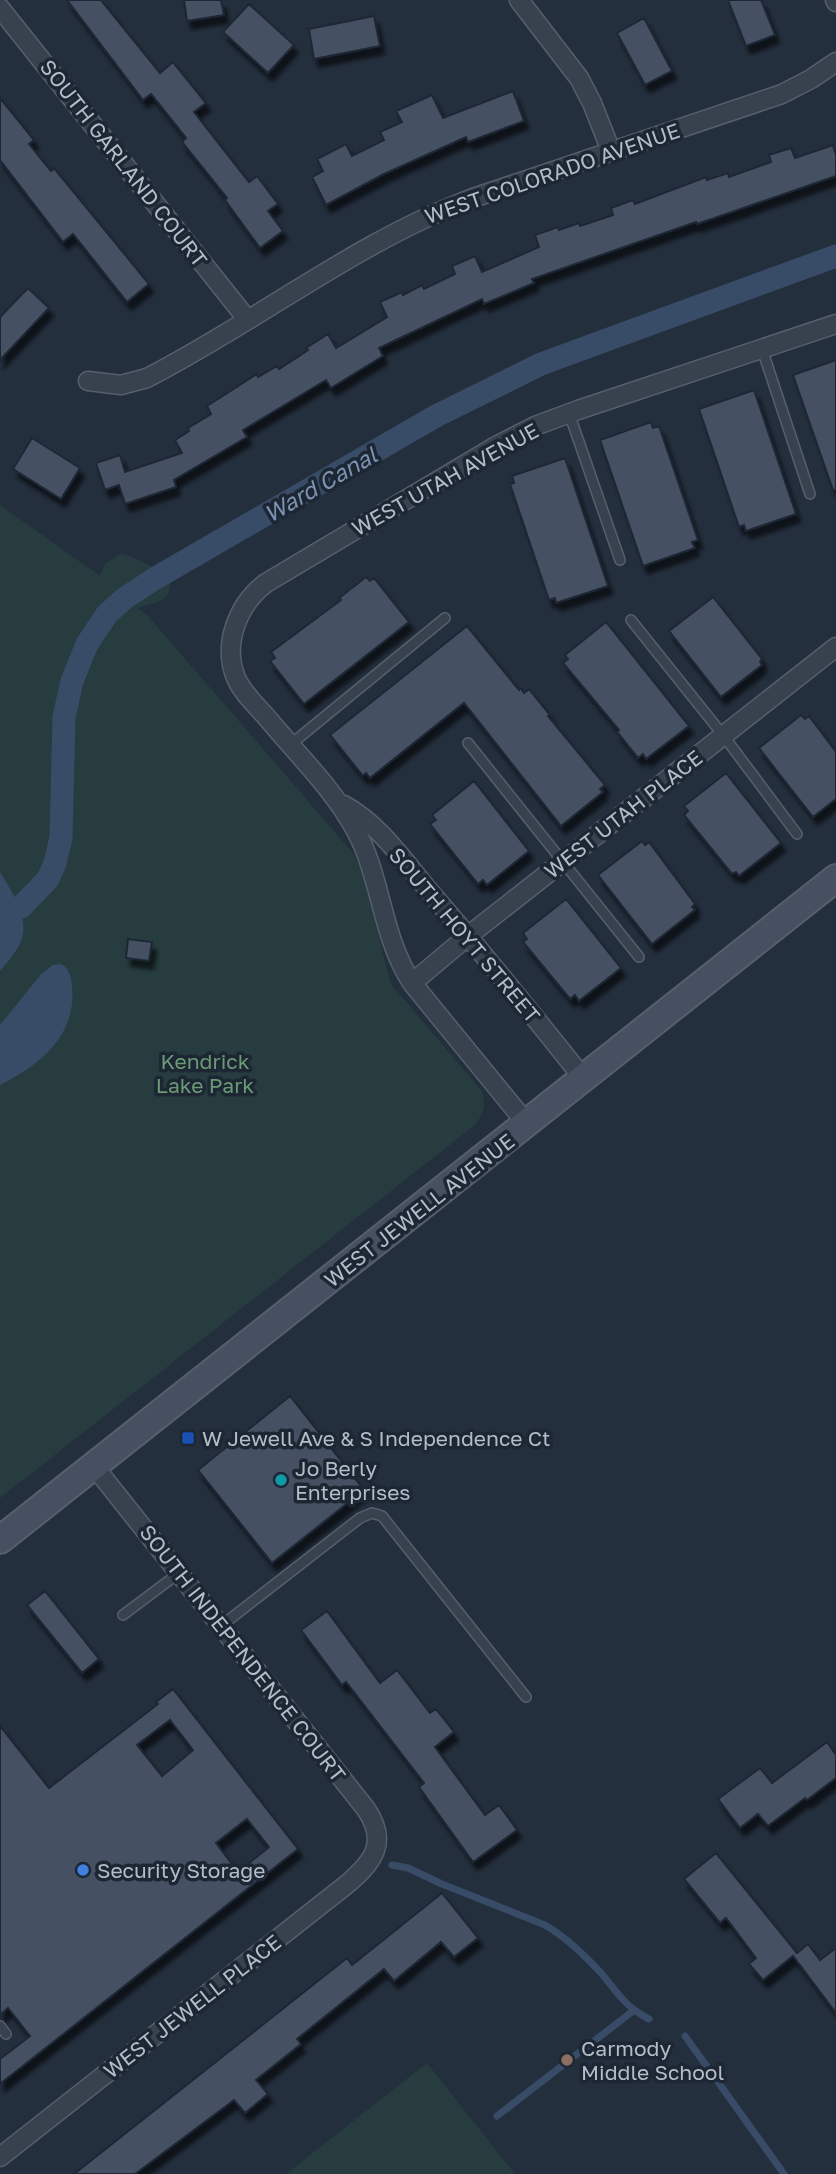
<svg xmlns="http://www.w3.org/2000/svg" width="836" height="2174" font-family="'Golos Text',sans-serif">
  <style>
    .green { fill: #263c3f }
    .water { fill: #394c67 }
    .lines { fill: none; stroke-linecap: round; stroke-linejoin: round }
    .stream { stroke: #394c67; stroke-width: 7 }
    .canal { stroke: #394c67; stroke-width: 23 }
    .building { fill: #455162; stroke: #1f2835; stroke-width: 2; fill-rule: evenodd; filter: url(#shadow) }
    .lane-casing { stroke: #565f6c; stroke-width: 12 }
    .street-casing { stroke: #565f6c; stroke-width: 21 }
    .secondary-casing { stroke: #565f6c; stroke-width: 30 }
    .lane { stroke: #38414e; stroke-width: 9 }
    .street { stroke: #38414e; stroke-width: 18 }
    .secondary { stroke: #465061; stroke-width: 26 }
    .transit-dot { fill: #1a4fb4; stroke: #1d2633; stroke-width: 2.5 }
    .culture-dot { fill: #0f9aa8; stroke: #1d2633; stroke-width: 2.5 }
    .shop-dot { fill: #3f7fe0; stroke: #1d2633; stroke-width: 2.5 }
    .education-dot { fill: #8d6e63; stroke: #1d2633; stroke-width: 2.5 }
    .labels { text-anchor: middle; dominant-baseline: central; stroke-width: 7; stroke-linejoin: round; paint-order: stroke }
    .street-label { font-size: 21px; fill: #b4bcc9; stroke: #1d2633 }
    .park-label { font-size: 21px; fill: #6b9a76; stroke: #1d2633 }
    .poi-label { font-size: 21px; fill: #b4bcc9; stroke: #1d2633; text-anchor: start }
    .water-label { font-size: 23px; font-style: italic; fill: #7c92b1; stroke: #1d2633 }
  </style>
  <defs>
    <filter id="shadow"><feDropShadow dx="4.5" dy="8" stdDeviation="2" flood-color="#0009"/></filter>
  </defs>
  <rect width="100%" height="100%" fill="#242f3e"/>
  <path class="green" d="M0 505 100 576 105 564 122 553C131 556 138 560 147 564 152 567 158 567 162 570 172 576 173 591 164 598 158 604 145 604 138 608L148 616 353 853 361 869 391 984 481 1090C487 1104 484 1113 475 1125L0 1498Z
    M427 2063 515 2174H286Z"/>
  <path class="water" d="M0 872C13 894 34 923 17 949 12 957 6 964 0 971Z
    M61 964C70 969 71 977 72 987 77 1035 40 1065 0 1085V1025L42 973 53 965Z"/>
  <g class="lines">
    <path class="stream" d="M392 1865 408 1868 442 1884 545 1925C567 1938 584 1955 601 1973 618 1993 625 2007 649 2019
      M685 2036 784 2174
      M497 2116 633 2011"/>
    <path class="canal" d="M21 907 48 879 55 863 61 838 64 717 72 681 87 644 107 614 125 598 154 579 436 416 541 364 836 256"/>
  </g>
  <path class="building" d="M67 0H101L160 73 173 62 206 103 194 112 249 182 257 176 278 204 268 211 283 231 260 248 225 200 227 198 182 142 186 138 151 94 143 100Z
    M184 0H221L224 15 187 21Z
    M728 0H761L775 35 746 46Z
    M249 4 294 45 268 73 223 32Z
    M374 16 380 46 314 59 309 29Z
    M644 18 672 71 645 85 617 33Z
    M513 91 524 121 468 142 466 137 384 174 326 205 312 177 323 171 317 159 346 144 352 156 384 140 380 132 402 122 396 111 432 95 443 118Z
    M0 98 34 140 29 144 51 171 54 168 149 284 127 302 73 234 63 242 0 160Z
    M833 145 836 155V176L697 224 696 222 532 279 534 283 484 304 482 299 379 348 383 356 331 388 326 380 243 430 247 437 174 480 176 487 125 504 119 485 105 490 96 463 120 455 125 472 182 453 175 440 189 431 188 428 211 414 207 406 257 374 258 377 277 366 279 369 308 350 306 348 328 334 336 348 387 317 380 302 402 292 403 295 422 285 424 289 455 274 452 266 475 256 482 272 539 247 535 235 558 227 559 230 579 223 580 226 613 215 611 208 633 200 635 204 706 177 707 180 728 173 729 177 771 162 769 155 791 148 795 158Z
    M28 288 49 308 0 360V317Z
    M836 360V490H833L793 375Z
    M754 390 796 514 746 531 744 525 739 527 699 409Z
    M651 422 653 428 659 426 698 540 692 542 695 548 643 566 600 440Z
    M32 438 80 468 61 499 13 469Z
    M565 458 608 586 556 603 555 598 549 600 510 484 514 483 512 476Z
    M366 577 370 581 374 578 409 622 304 704 270 661 275 658 271 652 341 600 339 598Z
    M713 597 762 659 760 662 762 665 721 697 669 631Z
    M606 622 689 726 646 759 643 754 638 758 617 732 619 730 563 663 568 659 565 655Z
    M467 626 519 690 521 688 524 693 529 689 550 715 548 716 605 785 600 789 603 792 561 826 464 703 370 778 366 773 363 776 330 735Z
    M801 715 805 719 809 716 836 752V799L813 817 759 748Z
    M726 773 781 843 739 876 736 872 732 874 684 815 688 811 684 806Z
    M474 781 529 851 487 885 483 880 478 884 430 824 436 820 432 815Z
    M642 841 645 845 649 842 695 904 692 907 695 910 652 944 598 875Z
    M566 899 621 968 579 1001 575 995 570 999 523 942 527 939 523 933Z
    M128 939 152 942 149 961 126 958Z
    M290 1396 364 1490 272 1563 198 1470Z
    M45 1591 99 1659 82 1673 27 1605Z
    M327 1611 380 1683 397 1670 430 1713 436 1709 454 1732 435 1747 485 1815 499 1805 517 1830 473 1862 419 1787 424 1783 346 1682 342 1685 301 1630Z
    M173 1689 298 1849 0 2084V2059L30 2036 8 2008 0 2015V1726L49 1788 158 1704 156 1702ZM170 1720 193 1750 162 1776 137 1745ZM247 1819 269 1847 238 1872 216 1843Z
    M827 1742 836 1755V1778L807 1800 805 1798 768 1826 758 1814 740 1828 718 1799 760 1768 772 1783Z
    M716 1853 797 1953 808 1944 820 1960 836 1948V2013L793 1956 763 1980 749 1964 756 1958 726 1918 720 1923 684 1879Z
    M442 1893 478 1938 454 1957 441 1942 394 1981 384 1969 297 2039 301 2044 256 2080 268 2094 245 2113 234 2100 135 2174H74L347 1958 352 1965Z"/>
  <g class="lines">
    <defs>
      <path id="lane" d="M762 349 810 494
        M569 413 620 560
        M631 620 723 735 797 834
        M468 743 639 957
        M290 745 445 618
        M123 1615 179 1573
        M221 1626 360 1518 372 1513 382 1516 526 1697
        M0 2026 6 2034"/>
      <path id="street" d="M519 0 579 78 592 103 611 151
        M835 0 836 2
        M0 8 247 319
        M88 381 121 385 147 378C258 321 356 242 473 198L782 94 811 79 836 62
        M344 805C380 825 404 861 430 892 483 953 533 1015 583 1078
        M412 983 468 936 836 647
        M527 1124 412 983C381 936 382 878 355 829 333 789 298 755 269 720 258 707 243 694 236 678 222 644 238 604 266 583L496 446 535 426 578 410 836 324
        M0 2157 346 1885C373 1862 389 1843 366 1809L94 1466"/>
      <path id="secondary" d="M0 1540 836 878"/>
    </defs>
    <use href="#lane" class="lane-casing"/>
    <use href="#street" class="street-casing"/>
    <use href="#secondary" class="secondary-casing"/>
    <use href="#lane" class="lane"/>
    <use href="#street" class="street"/>
    <use href="#secondary" class="secondary"/>
  </g>
  <rect class="transit-dot" x="181" y="1431" width="14" height="14" rx="3.5"/>
  <circle class="culture-dot" cx="281" cy="1480" r="7"/>
  <circle class="shop-dot" cx="83" cy="1870" r="7"/>
  <circle class="education-dot" cx="567" cy="2060" r="7"/>
  <g class="labels">
    <g class="street-label">
      <text transform="translate(124 163) rotate(52)">SOUTH GARLAND COURT</text>
      <text transform="translate(552 173) rotate(-19)">WEST COLORADO AVENUE</text>
      <text transform="translate(445 479) rotate(-29)">WEST UTAH AVENUE</text>
      <text transform="translate(623 814) rotate(-38)">WEST UTAH PLACE</text>
      <text transform="translate(465 935) rotate(50)">SOUTH HOYT STREET</text>
      <text transform="translate(419 1210) rotate(-38)">WEST JEWELL AVENUE</text>
      <text transform="translate(243 1653) rotate(52)">SOUTH INDEPENDENCE COURT</text>
      <text transform="translate(192 2006) rotate(-38)">WEST JEWELL PLACE</text>
    </g>
    <g class="park-label">
      <text x="205" y="1061">Kendrick<tspan x="205" dy="24">Lake Park</tspan></text>
    </g>
    <g class="poi-label">
      <text x="202" y="1438">W Jewell Ave &amp; S Independence Ct</text>
      <text x="295" y="1468">Jo Berly<tspan x="295" dy="24">Enterprises</tspan></text>
      <text x="97" y="1870">Security Storage</text>
      <text x="581" y="2048">Carmody<tspan x="581" dy="24">Middle School</tspan></text>
    </g>
    <g class="water-label">
      <text transform="translate(320 484) rotate(-30)">Ward Canal</text>
    </g>
  </g>
</svg>
